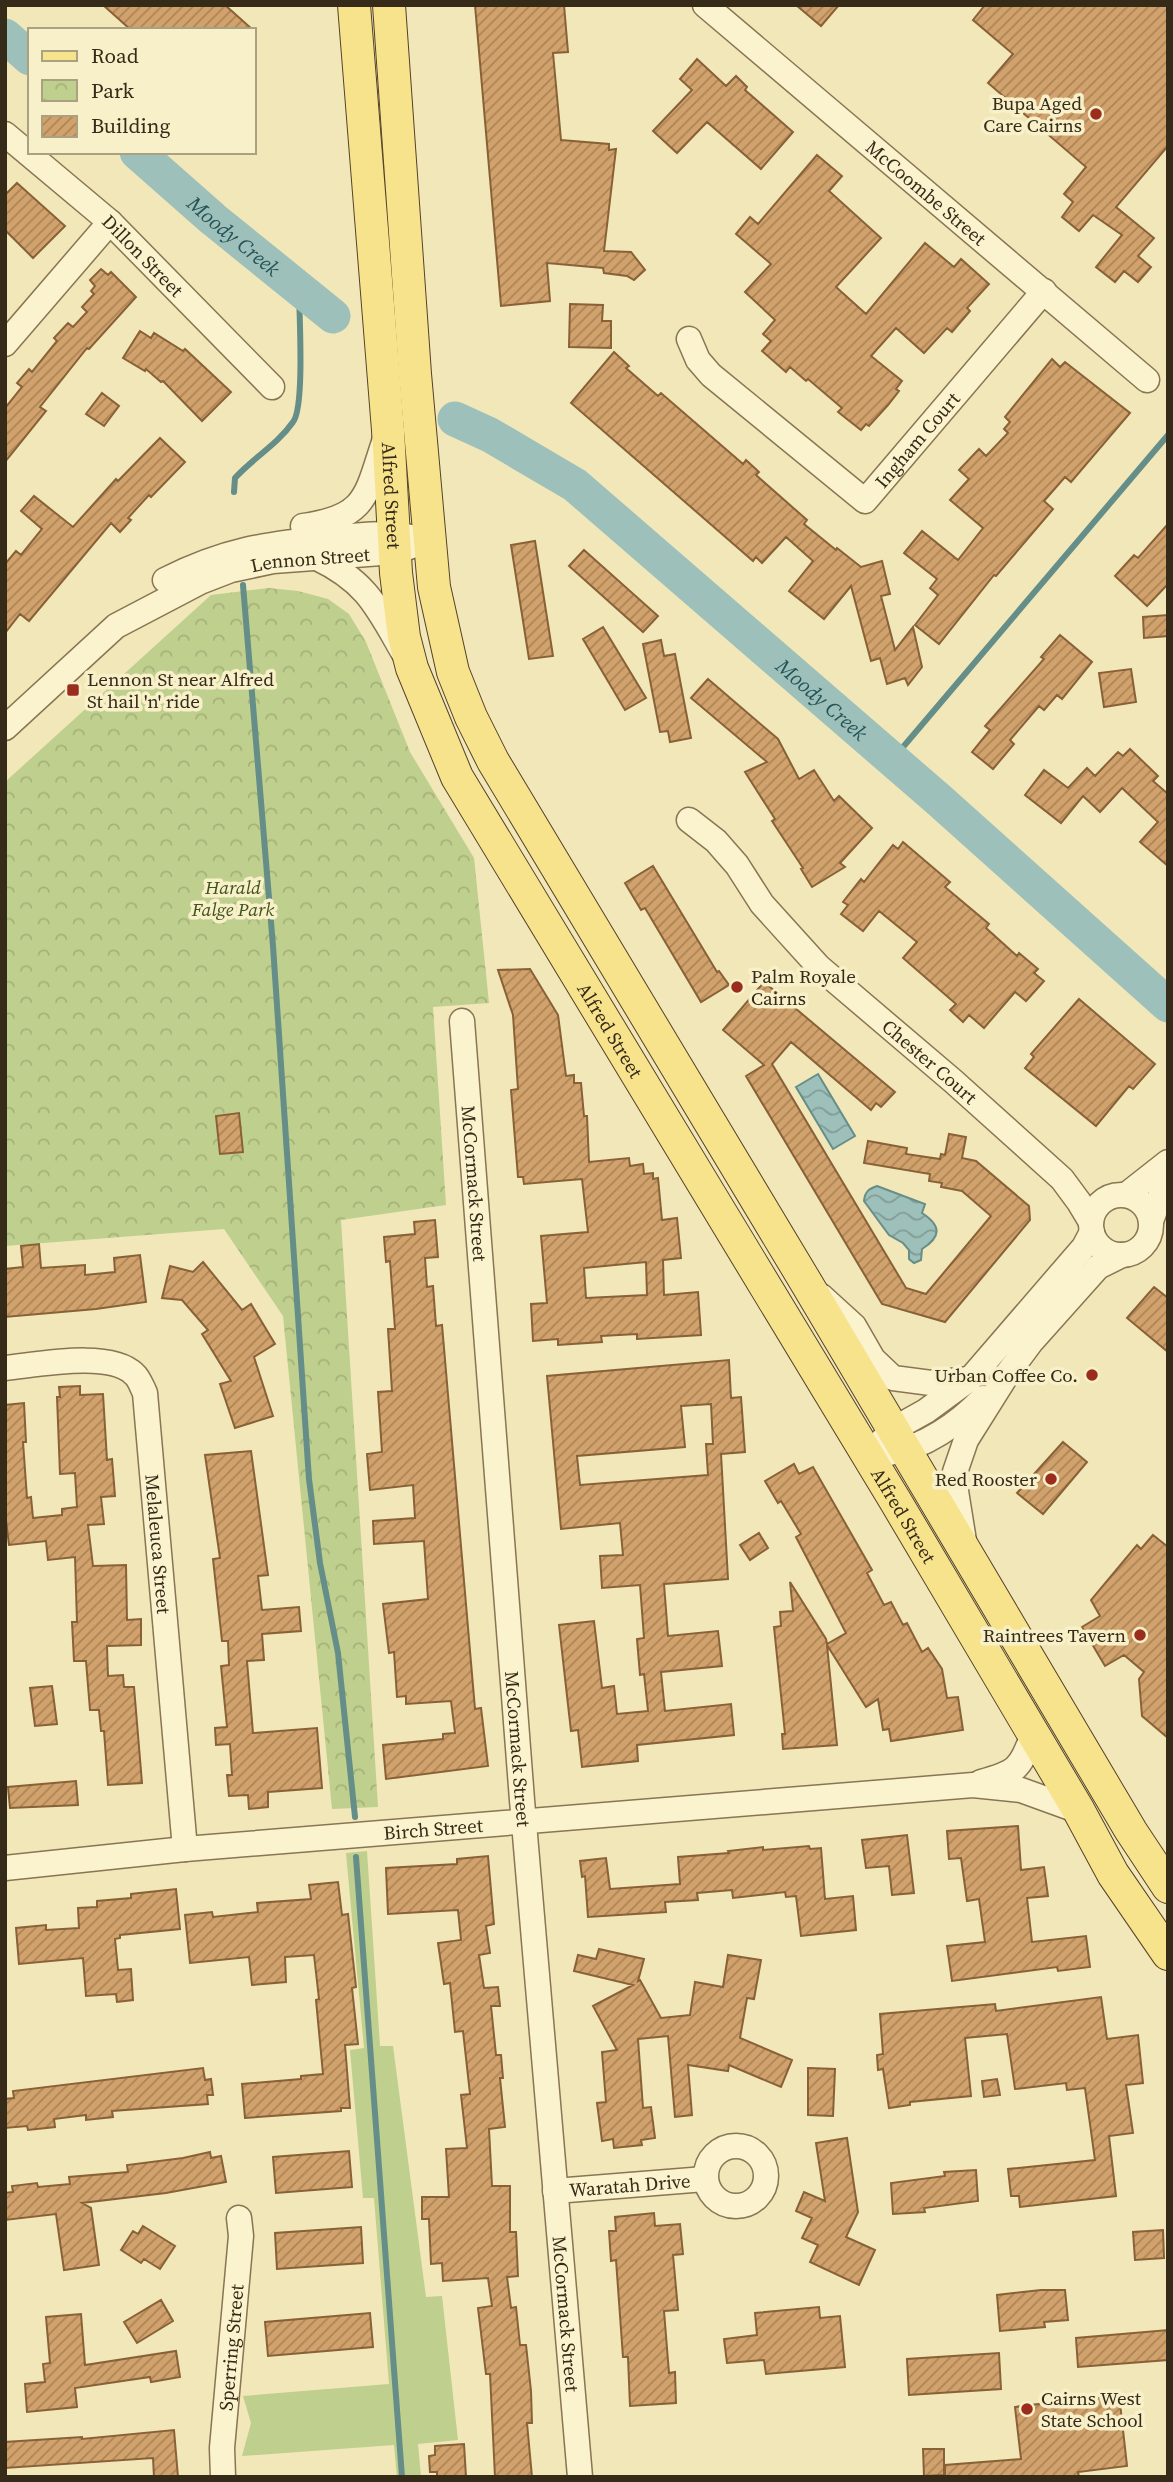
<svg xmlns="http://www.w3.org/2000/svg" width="1173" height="2482" font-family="'Source Serif 4',serif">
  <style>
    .green { fill: #bfcf8d }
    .park { fill: url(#park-crowns) }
    .water { fill: url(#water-waves); stroke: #668e89; stroke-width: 2 }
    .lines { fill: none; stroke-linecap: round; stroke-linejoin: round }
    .stream { stroke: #668e89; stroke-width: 6 }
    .river { stroke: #9ec0ba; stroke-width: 35 }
    .building { fill: url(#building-hatch); stroke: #896137; stroke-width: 2; fill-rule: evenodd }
    .minor-casing { stroke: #887553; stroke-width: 27 }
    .major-casing { stroke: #554228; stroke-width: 34 }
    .minor { stroke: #fbf3cd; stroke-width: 24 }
    .major { stroke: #f8e38d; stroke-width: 32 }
    .poi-dot { fill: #9b2d1f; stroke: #f8f0c9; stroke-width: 2.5 }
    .labels { text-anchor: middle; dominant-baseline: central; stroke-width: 7; stroke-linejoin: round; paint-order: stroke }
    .poi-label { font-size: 19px; fill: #362a19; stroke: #f8f0c9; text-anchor: end }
    .street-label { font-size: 19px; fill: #362a19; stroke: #f8f0c9 }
    .park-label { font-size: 19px; font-style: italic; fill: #40541e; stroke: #f8f0c9 }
    .water-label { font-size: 21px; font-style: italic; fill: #275457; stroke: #f8f0c9 }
  </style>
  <defs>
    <pattern id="park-crowns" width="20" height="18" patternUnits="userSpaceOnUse" patternTransform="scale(1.75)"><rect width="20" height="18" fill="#bfcf8d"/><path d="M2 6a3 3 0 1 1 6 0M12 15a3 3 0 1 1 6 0" fill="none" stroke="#a5b279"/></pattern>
    <pattern id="water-waves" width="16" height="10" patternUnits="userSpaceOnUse" patternTransform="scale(1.75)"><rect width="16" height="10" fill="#9ec0ba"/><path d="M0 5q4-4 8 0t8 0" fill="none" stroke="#829c96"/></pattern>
    <pattern id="building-hatch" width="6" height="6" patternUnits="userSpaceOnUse" patternTransform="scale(1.75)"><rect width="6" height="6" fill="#d2a26c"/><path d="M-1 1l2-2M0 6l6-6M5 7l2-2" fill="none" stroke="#ab8458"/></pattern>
  </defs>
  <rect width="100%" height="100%" fill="#f1e7b9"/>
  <path class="green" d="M367 1851 380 2046H393L426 2297 442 2296 458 2440 418 2444 421 2477H397L394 2445 242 2456 251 2423 243 2396 389 2384 374 2198H363L350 2050 364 2048 346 1853Z"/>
  <path class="park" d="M269 588 298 591 328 599 349 614 366 642 410 752 474 858 489 1003 433 1007 446 1205 341 1220 378 1807 332 1809 283 1316 224 1229 5 1246V782L211 595Z"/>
  <path class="water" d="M818 1074 855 1136 833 1149 796 1087Z
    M877 1186 925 1204 922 1213C942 1226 941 1237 922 1249L921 1260 914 1263 909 1259V1250L903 1243 889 1235 864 1201C865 1191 869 1189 877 1186Z"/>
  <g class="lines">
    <path class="stream" d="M234 492 235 478C253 458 277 445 293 422 305 407 299 312 299 288
      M243 585 273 946 309 1479 320 1563 338 1653 355 1817
      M892 760 1168 435
      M356 1857 402 2477"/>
    <g class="river">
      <path d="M5 36 30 58"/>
      <path id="s1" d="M137 152 213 219 333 316"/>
      <path id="s2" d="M455 419 490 435 575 485 939 800 1168 1005"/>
    </g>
  </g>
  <path class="building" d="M103 5H225L253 30H131Z
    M475 5H564L568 52 553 53 561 140 609 144V150L616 149 604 251 631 252 645 270 634 280 627 276 604 273 603 268 547 263 550 301 501 306Z
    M796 5H839L821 26Z
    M985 5H1168V146L1116 207 1154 238 1138 256 1151 267 1138 282 1124 271 1115 282 1096 267 1122 235 1093 215 1079 231 1062 217 1073 202 1064 194 1086 167 988 83 1013 54 973 20Z
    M697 59 726 86 736 76 747 87 745 90 793 132 761 169 707 122 677 153 653 131 692 90 680 79Z
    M817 155 842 176 829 191 881 238 836 287 866 314 925 243 954 267 961 259 989 284 967 308 970 311 952 332 947 328 924 353 896 328 871 356 902 381 896 389 899 391 888 405 869 426 866 424 861 430 838 412 842 408 808 379 806 381 790 367 786 372 762 351 771 341 763 334 775 320 745 292 771 264 736 234 750 217 758 224Z
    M17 183 65 226 33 258 5 230V195Z
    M101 269 108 275 111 272 136 297 89 349 87 348 40 407 46 411 5 462V408L22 387 17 383 29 369 32 372 57 341 54 338 68 323 73 327 87 312 82 307 94 294 91 291 95 286 90 280Z
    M570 304 603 305 602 321H611V348L569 347Z
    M140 331 151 338 154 333 183 351 185 349 231 392 202 421 163 381 161 382 146 369 145 371 123 358Z
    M614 352 629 366 626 368 658 396 661 393 743 464 746 460 759 472 756 475 807 520 804 524 836 550 837 548 861 567 882 561 890 594 881 596 895 650 913 627 922 667 908 685 905 678 887 684 880 658 871 661 851 586 824 619 789 591 813 561 786 537 762 563 756 557 753 561 571 403Z
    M1052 359 1060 367 1065 362 1130 413 1071 482 1065 477 1044 501 1053 509 996 576 994 575 939 644 915 625 938 595 930 588 937 579 904 553 922 531 958 560 983 528 950 500 969 479 959 470 979 449 986 456 1008 433 1004 429 1010 422 1005 417Z
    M102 393 119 406 104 426 86 414Z
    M160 438 185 462 151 497 149 495 128 518 131 520 120 532 111 523 29 621 20 614 5 633V564L16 551 21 555 42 529 21 511 34 496 73 527 116 479 118 481Z
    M1168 524V584L1147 606 1115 576 1134 555 1138 558Z
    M535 541 553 656 529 659 511 545Z
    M584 550 658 616 643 632 569 566Z
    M1168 615V636L1144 638 1143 617Z
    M603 627 646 698 625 710 583 639Z
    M1060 635 1092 662 1062 699 1057 695 1044 710 1039 706 1010 740 1014 744 993 769 972 752 990 730 985 726 1044 659 1041 657Z
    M661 640 664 656 675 654 691 738 670 742 668 731 660 732 643 644Z
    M1131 669 1136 702 1104 707 1099 673Z
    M708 679 778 739 799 779 814 770 834 801 839 796 872 828 840 863 845 867 812 887 801 869 803 868 772 821 775 819 745 772 767 762 691 698Z
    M1130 749 1158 776 1153 781 1168 794V866L1140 842 1158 822 1122 788 1100 812 1083 796 1061 823 1025 795 1044 770 1068 788 1087 768 1095 776 1118 752 1123 756Z
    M903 842 950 882 945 887 989 924 986 928 1017 956 1019 953 1038 969 1034 973 1044 981 1026 1001 1015 992 984 1028 969 1015 963 1022 950 1010 956 1004 903 958 917 942 879 911 863 931 841 914 848 905 843 902 861 879 864 882 893 845 898 849Z
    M653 866 717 972 719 971 729 985 701 1002 645 908 641 910 625 883Z
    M530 969 558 1015 566 1076 574 1075V1083H581L584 1116H587L589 1162 629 1158 630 1166 643 1164 644 1174 653 1173V1179L658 1178 662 1220 677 1218 681 1258 663 1260 664 1295 698 1292 701 1335 637 1339V1334L601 1336 602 1342 558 1345V1339L533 1341 531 1304 547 1303 541 1236 588 1232 582 1179 524 1184 523 1177H518L511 1090 518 1089 513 1015 498 970ZM646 1262 647 1295 586 1298 584 1268Z
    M764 982 895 1092 881 1107 876 1103 871 1110 791 1042 772 1064 906 1288 926 1294 991 1216 962 1191 941 1187 942 1183 929 1181 930 1174 864 1163 868 1141 907 1148 906 1154 940 1159 941 1154 945 1155 949 1134 966 1137 962 1158 976 1161 1029 1206 1030 1220 945 1322 882 1304 746 1076 764 1065 723 1030Z
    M1079 999 1155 1064 1133 1089 1129 1086 1096 1126 1025 1068 1034 1057 1031 1054Z
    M239 1113 243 1152 220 1154 216 1116Z
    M435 1220 438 1257 425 1258 427 1287 433 1286 436 1326 442 1325 475 1709 481 1708 488 1766 386 1779 383 1745 443 1739V1734L455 1733 451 1701 406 1704V1696L397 1697 394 1652 389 1653 383 1604 428 1599 424 1541 374 1544 373 1521 415 1518 413 1485 370 1490 367 1454 382 1452 378 1392 392 1391 388 1329H395L390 1261 386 1262 384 1237 415 1234 414 1222Z
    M39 1244 41 1268 85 1265V1275L115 1272 114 1258 140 1255 146 1302 96 1309 5 1317V1269L23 1267 21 1246Z
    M203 1262 242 1310 251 1304 275 1344 254 1357 273 1416 235 1428 220 1384 231 1381 202 1334 208 1330 182 1300 162 1298 170 1266 193 1272Z
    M1154 1287 1168 1298V1352L1127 1318Z
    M729 1360 731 1398 741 1397 745 1452 721 1454 728 1579 664 1584 668 1636 718 1631 722 1666 661 1672 665 1711 731 1704 734 1735 637 1745 638 1761 582 1767 578 1730 571 1731 559 1625 594 1621 602 1688 614 1686 617 1714 648 1711 644 1674 640 1675 637 1639 644 1638 640 1585 602 1588 600 1556 623 1555 620 1523 561 1529 547 1376ZM711 1404 713 1444H706L708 1475 580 1485 577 1456 685 1447 681 1406Z
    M80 1386V1395L103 1394 107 1460 112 1459 115 1496 101 1497 104 1524 88 1525 93 1566 126 1565 127 1620 141 1619V1645L107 1646 108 1676 123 1675 124 1687H134L142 1783 108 1785 104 1731H101L99 1710H90L86 1661H74L72 1622H77L75 1557 48 1560 46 1541 9 1545 5 1512V1405L24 1403 26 1442H23L27 1498 31 1497 33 1518 62 1515V1509L77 1507 75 1473 60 1474 57 1397H60L59 1387Z
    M1063 1442 1087 1462 1043 1514 1017 1493Z
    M251 1451 268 1575 258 1576 262 1610 299 1607 301 1631 262 1634 264 1660 247 1661 253 1733 317 1728 322 1788 268 1792V1807L249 1809 248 1795 229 1796 227 1775H232L230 1744 216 1745 215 1728 227 1727 221 1666 229 1665 228 1641H222L213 1559 220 1558 205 1455Z
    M794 1464 799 1474 813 1467 872 1570 867 1573 884 1605 891 1602 903 1625 907 1623 922 1652 928 1648 942 1669 947 1698 958 1697 963 1730 891 1741 889 1729 883 1730 878 1699 866 1707 827 1645 837 1745 783 1749 782 1734H785L774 1627 781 1626 780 1612 793 1611 790 1582 826 1639 827 1644 846 1633 796 1537 801 1534 781 1501 778 1503 765 1481Z
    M759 1533 768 1548 750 1560 740 1545Z
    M1153 1535 1168 1547V1738L1142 1716 1139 1679 1144 1672 1124 1655 1105 1666 1082 1627 1100 1616 1091 1600 1137 1545 1141 1549Z
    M52 1686 57 1724 35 1726 30 1688Z
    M76 1781 78 1805 10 1808 8 1787Z
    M1018 1826 1021 1870 1044 1867 1048 1896 1027 1898 1032 1942 1086 1936 1090 1967 1058 1971 1057 1967 952 1981 947 1946 985 1942 979 1899 967 1901 961 1858 949 1859 947 1831Z
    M907 1835 914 1893 892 1895 889 1866 866 1868 862 1840Z
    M809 1846 810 1849 821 1848 825 1899 853 1896 856 1930 801 1936 796 1896 786 1897 785 1892 733 1898 732 1890 697 1893 698 1900 665 1902 666 1912 588 1917 585 1876 582 1877 580 1861 606 1858 610 1889 680 1884 678 1857 729 1853 728 1851 763 1847V1850Z
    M488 1856 494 1924 486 1926 490 1953 479 1955 484 1988 498 1987 500 2006H491L496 2055H501L503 2078H500L505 2127 489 2129 492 2186H510V2232H516L518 2276 507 2277 511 2308 516 2307 520 2345H526L531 2391 532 2423H527L532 2477H495L490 2374H486L478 2308 492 2306 488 2278 443 2281 442 2263 431 2264 429 2219H422V2197H449L446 2149 467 2148 461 2095 470 2094 463 2031 455 2032 450 1983 444 1984 438 1943 461 1940 458 1910 388 1914 386 1868 457 1864V1859Z
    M338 1882 342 1915 348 1914 356 1987 352 1988 358 2044 345 2045 350 2108H341V2111L245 2118 242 2084 301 2079V2076L323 2074 316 2000 319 1999 314 1955 285 1957 286 1982 252 1985 249 1957 190 1963 185 1915 212 1912 213 1917 258 1912 257 1903 311 1899 309 1885Z
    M176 1889 180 1929 120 1935V1938L115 1939 118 1970 131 1969 133 2000 117 2002 116 1994 86 1996 83 1958 19 1964 16 1928 46 1925V1930L79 1928 78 1908 97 1907V1901L131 1898V1894Z
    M599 1949 644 1959 638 1981 640 1980 661 2018 690 2015 695 1982 723 1987 728 1955 761 1960 754 1999 747 1998 740 2038 792 2060 781 2087 729 2065 728 2071 688 2065 692 2115 675 2117 668 2036 638 2039 643 2108 651 2107 655 2138 641 2140 642 2145 614 2148 613 2139 602 2141 597 2103 606 2102 602 2052 617 2050 593 2006 633 1985 574 1971 578 1955 596 1959Z
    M1101 1997 1107 2039 1138 2035 1143 2083 1126 2085 1133 2133 1109 2136 1116 2196 1020 2207 1019 2196H1011L1008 2169 1095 2160 1085 2088 1067 2090 1066 2083 1015 2089 1007 2034 965 2038 971 2096 910 2102V2105L889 2108 883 2069 878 2070 877 2055 883 2054 880 2014 995 2004 996 2011Z
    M203 2068 205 2080 211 2079 213 2095H207L208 2104 112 2111 113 2117 86 2120V2115L54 2119 55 2127 28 2130 27 2126 5 2128V2099L14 2098 13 2091Z
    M808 2068 835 2069 833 2116 808 2115Z
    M997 2079 1000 2095 984 2097 982 2081Z
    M847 2138 858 2212 846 2237 875 2250 859 2285 810 2262 818 2245 802 2238 812 2218 796 2211 804 2192 825 2201 816 2143Z
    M349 2151 352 2187 276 2193 273 2157Z
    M210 2152 211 2158 221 2156 226 2182 166 2193 82 2203 91 2208 99 2265 64 2270 56 2214 5 2220V2193L13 2192 12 2186 37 2183 38 2187 70 2184 69 2177 128 2172 127 2165 183 2158Z
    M976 2170 978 2201 924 2208 925 2212 893 2214 891 2183 945 2176 944 2172Z
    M654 2213 655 2226 680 2224 683 2254 673 2255 678 2310 664 2311 669 2373 675 2372 676 2403 630 2406 628 2357H623L616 2260 611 2261 609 2231H616L615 2217Z
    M143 2226 175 2246 160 2269 144 2259 141 2263 121 2250 133 2231 138 2234Z
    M361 2227 363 2263 277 2269 275 2233Z
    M1163 2230 1164 2258 1135 2260 1133 2232Z
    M1041 2290H1065L1068 2320 1044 2322 1045 2327 1000 2331 997 2295Z
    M161 2300 173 2321 137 2343 124 2322Z
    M819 2307 820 2318 840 2316 845 2367 766 2374 764 2360 727 2363 724 2339 757 2335 755 2313Z
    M370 2313 373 2347 268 2356 265 2322Z
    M81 2314 85 2365 176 2351 180 2377 151 2382 150 2377 75 2388 77 2407 27 2412 25 2384 45 2382 43 2364 50 2363 46 2317Z
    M1168 2330V2360L1078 2367 1076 2338Z
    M999 2353 1001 2389 909 2395 907 2359Z
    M1119 2394 1127 2466 1078 2472 1079 2477H945V2465L1021 2459 1015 2407Z
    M174 2430 178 2477H154L153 2458 5 2468V2442L82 2437V2439Z
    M464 2444 466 2477H437V2472H430L429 2456 435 2455V2446Z
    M923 2449H944V2475L924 2476Z"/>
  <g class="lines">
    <defs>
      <g id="minor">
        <path id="s3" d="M705 5 1147 380"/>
        <path id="s4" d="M5 134 110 222 272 387"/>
        <path id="s5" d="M689 339 698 360 711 375 865 501 1044 291"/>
        <path d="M5 344 110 222"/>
        <path d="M303 526C368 517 366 495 385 439"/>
        <path d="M317 558C367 582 377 607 403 652"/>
        <path d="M165 580C225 550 265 544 331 538 358 535 385 532 411 537"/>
        <path id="s6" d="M5 728 116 626 200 582 231 570 273 561 395 552 429 540"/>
        <path id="s7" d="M689 820 716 841 737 865 762 904 819 967 953 1081 1062 1179 1079 1202 1091 1222"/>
        <path id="s8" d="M462 1021 522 1800 580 2477"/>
        <path d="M1126 1195 1168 1162"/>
        <circle cx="1121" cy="1225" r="30"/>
        <path d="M1151 1221 1168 1175"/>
        <path d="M821 1296 854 1326 873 1359 893 1378 931 1383 969 1379"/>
        <path id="s9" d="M5 1368C37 1365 110 1350 134 1374 139 1378 142 1387 145 1393L185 1849"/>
        <path d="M889 1453C924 1448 959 1423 983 1398"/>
        <path d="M868 1456 892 1430 926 1411 971 1378 1084 1247 1092 1232"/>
        <path d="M964 1541 955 1485V1472L966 1440 1008 1373 1031 1342 1098 1267 1122 1255"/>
        <path d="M981 1782C1018 1772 1019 1769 1033 1735"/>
        <path id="s10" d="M5 1868 185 1849 973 1785 1021 1790 1079 1811"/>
        <circle cx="736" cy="2176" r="30"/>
        <path id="s11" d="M555 2191 705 2179"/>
        <path id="s12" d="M223 2477 222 2448 241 2236 239 2218"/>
      </g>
      <g id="major">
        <path id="s13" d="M354 5 388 430 396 573 404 637 412 668 457 777 896 1502 1079 1811 1113 1874 1168 1954"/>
        <path d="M389 5 415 374 434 587 453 672 471 717 493 761 807 1284 1131 1831 1168 1887"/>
      </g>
    </defs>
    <use href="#minor" class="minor-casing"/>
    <use href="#major" class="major-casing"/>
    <use href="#minor" class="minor"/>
    <use href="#major" class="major"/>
  </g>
  <g class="poi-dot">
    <circle cx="1096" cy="114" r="7"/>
    <rect x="66" y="683" width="14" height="14" rx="3.5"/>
    <circle cx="737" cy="987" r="7"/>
    <circle cx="1092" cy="1375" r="7"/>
    <circle cx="1051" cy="1479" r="7"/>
    <circle cx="1140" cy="1635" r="7"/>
    <circle cx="1027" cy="2409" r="7"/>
  </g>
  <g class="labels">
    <g class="poi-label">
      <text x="1082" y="103">Bupa Aged<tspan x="1082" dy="22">Care Cairns</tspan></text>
      <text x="87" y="679" text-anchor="start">Lennon St near Alfred<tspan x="87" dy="22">St hail 'n' ride</tspan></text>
      <text x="751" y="976" text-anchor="start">Palm Royale<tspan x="751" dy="22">Cairns</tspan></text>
      <text x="1078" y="1375">Urban Coffee Co.</text>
      <text x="1037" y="1479">Red Rooster</text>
      <text x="1126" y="1635">Raintrees Tavern</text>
      <text x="1041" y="2398" text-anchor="start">Cairns West<tspan x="1041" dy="22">State School</tspan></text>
    </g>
    <g class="street-label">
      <text stroke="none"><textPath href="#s3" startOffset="290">McCoombe Street</textPath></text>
      <text stroke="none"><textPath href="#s4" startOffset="184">Dillon Street</textPath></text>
      <text stroke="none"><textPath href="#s5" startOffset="322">Ingham Court</textPath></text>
      <text stroke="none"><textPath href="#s13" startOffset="492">Alfred Street</textPath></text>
      <text stroke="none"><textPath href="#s6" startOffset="359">Lennon Street</textPath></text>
      <text stroke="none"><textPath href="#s13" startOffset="1080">Alfred Street</textPath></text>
      <text stroke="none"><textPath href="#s7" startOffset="343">Chester Court</textPath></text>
      <text stroke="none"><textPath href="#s8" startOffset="163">McCormack Street</textPath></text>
      <text stroke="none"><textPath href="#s13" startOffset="1647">Alfred Street</textPath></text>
      <text stroke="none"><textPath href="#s9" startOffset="306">Melaleuca Street</textPath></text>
      <text stroke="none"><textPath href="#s8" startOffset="730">McCormack Street</textPath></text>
      <text stroke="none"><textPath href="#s10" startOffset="430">Birch Street</textPath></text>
      <text stroke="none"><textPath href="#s11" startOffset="75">Waratah Drive</textPath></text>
      <text stroke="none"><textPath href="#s8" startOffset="1297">McCormack Street</textPath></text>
      <text stroke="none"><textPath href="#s12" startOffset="130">Sperring Street</textPath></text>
    </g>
    <g class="park-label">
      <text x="233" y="887">Harald<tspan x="233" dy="22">Falge Park</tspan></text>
    </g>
    <g class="water-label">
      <text stroke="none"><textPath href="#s1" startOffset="128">Moody Creek</textPath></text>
      <text stroke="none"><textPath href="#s2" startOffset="464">Moody Creek</textPath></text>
    </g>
  </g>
  <rect width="1173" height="2482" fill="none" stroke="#362a19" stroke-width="14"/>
  <rect x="28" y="28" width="228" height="126" fill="#f8f0c9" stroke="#aaa183" stroke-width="2"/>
  <rect x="42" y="51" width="35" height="10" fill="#f8e38d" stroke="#aaa183" stroke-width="2"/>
  <text x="91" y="63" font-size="21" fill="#362a19">Road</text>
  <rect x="42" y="80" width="35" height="21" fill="url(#park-crowns)" stroke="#aaa183" stroke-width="2"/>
  <text x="91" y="98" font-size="21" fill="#362a19">Park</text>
  <rect x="42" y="116" width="35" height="21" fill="url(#building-hatch)" stroke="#aaa183" stroke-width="2"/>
  <text x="91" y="133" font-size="21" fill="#362a19">Building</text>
</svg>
